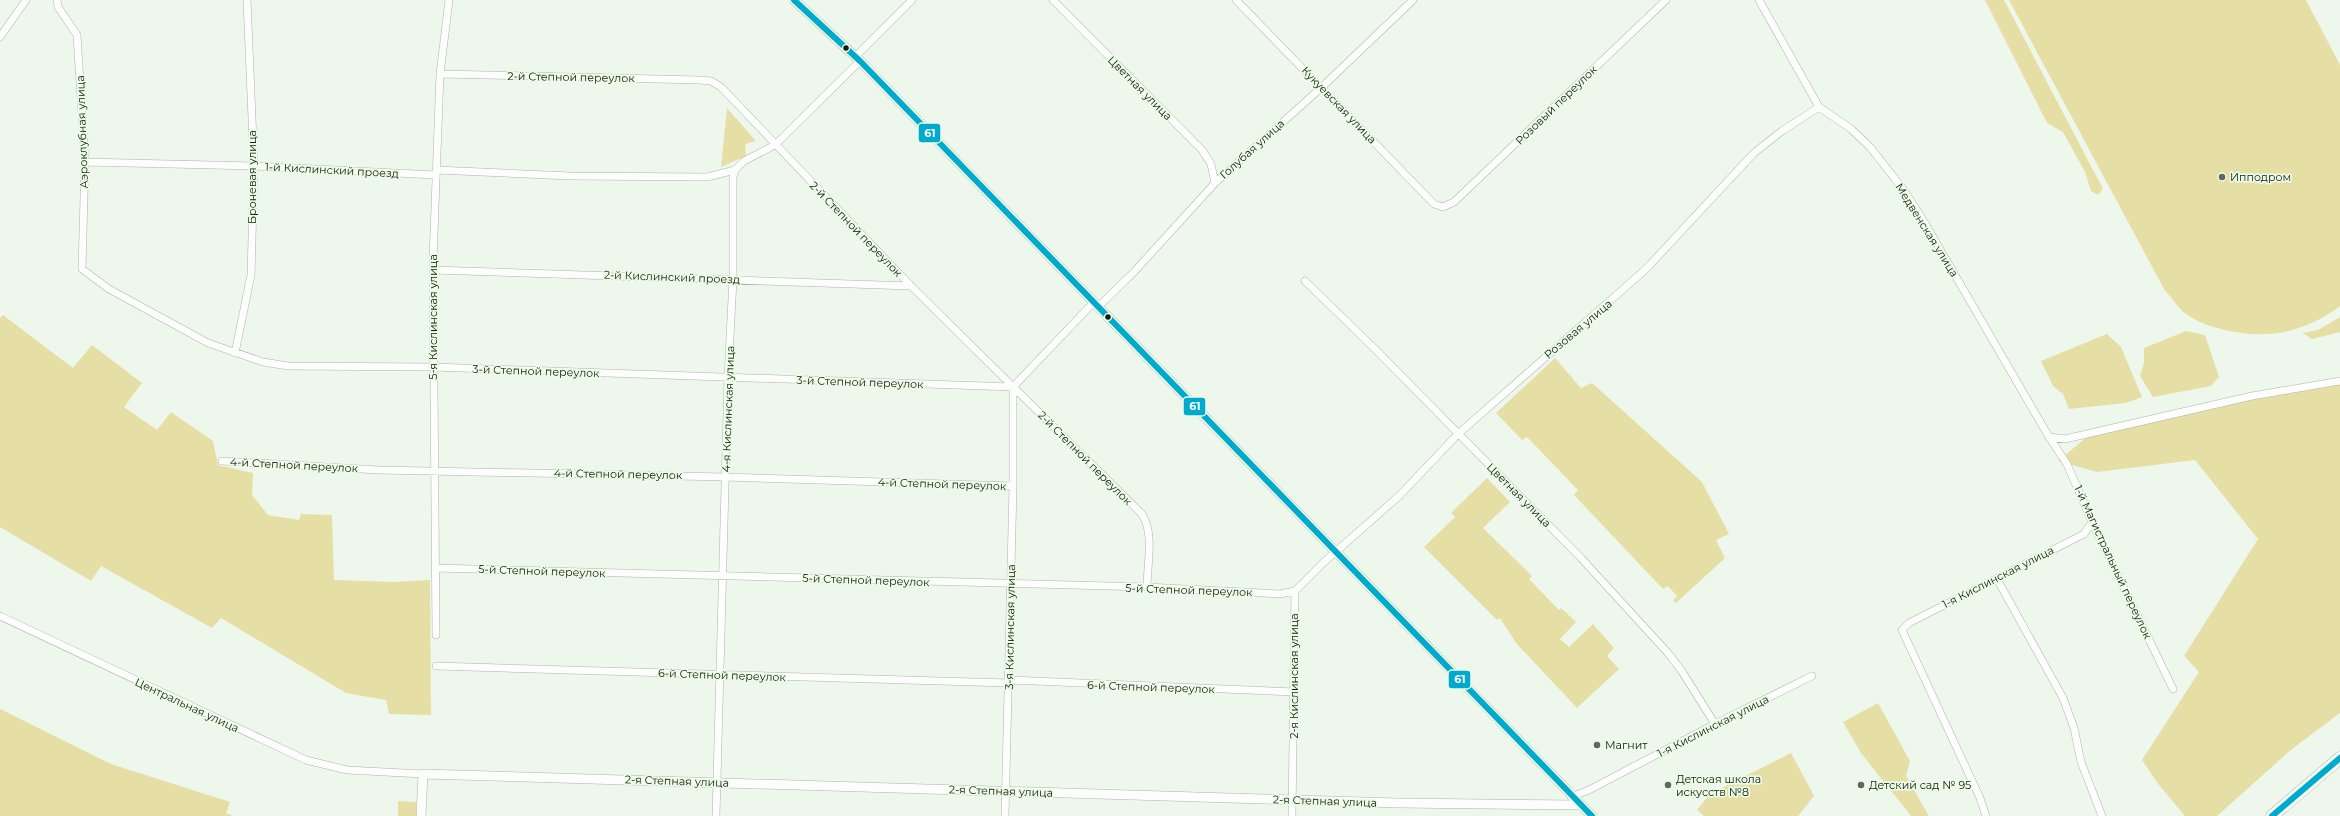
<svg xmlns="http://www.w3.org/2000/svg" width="2340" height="816" font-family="Montserrat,sans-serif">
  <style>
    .green { fill: #e6dfa5 }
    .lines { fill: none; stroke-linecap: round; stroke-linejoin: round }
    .minor-casing { stroke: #aeb4ab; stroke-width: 8 }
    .tertiary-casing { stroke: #aeb4ab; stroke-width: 10 }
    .primary-casing { stroke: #aeb4ab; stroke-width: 13 }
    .minor { stroke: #fcfefc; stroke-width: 7 }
    .tertiary { stroke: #fcfefc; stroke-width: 9 }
    .primary { stroke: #fcfefc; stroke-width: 12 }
    .bus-1-casing { stroke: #ebfce6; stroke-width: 9 }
    .bus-1 { stroke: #00a9ce; stroke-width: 6 }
    .bus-dot { fill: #151a13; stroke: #ebfce6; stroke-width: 1.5 }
    .poi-dot { fill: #61675f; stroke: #ebfce6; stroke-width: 1.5 }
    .labels { text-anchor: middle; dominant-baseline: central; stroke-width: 3.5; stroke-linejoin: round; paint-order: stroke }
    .street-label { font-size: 11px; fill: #151a13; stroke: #ebfce6 }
    .poi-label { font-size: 11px; fill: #151a13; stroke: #ebfce6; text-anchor: start }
    .line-badge { stroke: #ebfce6; stroke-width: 1.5 }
    .badge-label { font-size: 11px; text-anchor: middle; font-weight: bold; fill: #fff }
  </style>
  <rect width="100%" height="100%" fill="#eef7eb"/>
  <path class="green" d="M1985 0H2004L2103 189 2098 195 2091 191 2085 172 2063 132 2047 123Z
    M2009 0H2306L2340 65V306C2306 332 2267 340 2225 330 2212 327 2197 322 2186 314 2178 308 2171 297 2164 289Z
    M727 108 756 141 745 144 746 156 721 167Z
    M3 315 73 368 92 345 142 383 124 407 157 430 171 412 213 441 218 465 253 473 252 495 268 515 299 520 301 514 332 515 334 580 395 582 430 580 431 715 389 714 386 700 346 693 221 618 212 628 101 566 91 581 0 527V318Z
    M2340 317V332L2312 339 2303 333 2318 330Z
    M2186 331 2205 335 2219 377 2211 386 2153 397 2140 376 2144 363V348Z
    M2107 334 2121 347 2142 397 2126 403 2069 409 2063 394 2053 386 2041 361Z
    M1555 358 1581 388 1592 383 1702 482 1729 534 1716 540 1725 558 1676 603 1673 600 1677 596 1668 586 1663 589 1574 495 1578 490 1527 437 1522 440 1496 413Z
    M2340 384V713L2292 749 2217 816H2185L2159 785 2142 760 2199 672 2184 656 2258 539 2195 460 2097 472 2058 461 2088 436 2247 398Z
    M1487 478 1510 502 1483 528 1532 576 1529 579 1559 610 1561 608 1576 622 1560 639 1569 647 1593 624 1614 648 1607 656 1619 669 1577 708 1516 643 1500 618 1497 620 1424 547 1455 517 1451 513Z
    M1878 703 1910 761 1906 776 1929 816H1911L1861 753 1843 722Z
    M0 709 111 764 230 802 226 813 233 816H0Z
    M1791 753 1814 796 1798 816H1704L1697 810 1710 794Z
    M398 801 416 802V816H398Z"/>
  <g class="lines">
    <defs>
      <path id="minor" d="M57 0 58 7 77 35 85 162 82 269 109 289 208 343 263 362 288 366 433 367 1013 387
        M1053 0 1202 150 1211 164 1215 183
        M1236 0 1434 204 1443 207 1454 202 1666 0
        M1759 0 1819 107 1851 129 1870 147 1903 189 1923 220 2049 437 2067 464 2092 522 2173 689
        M0 37 26 0
        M855 57 912 0
        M440 74 700 80 711 81 721 87 911 286 1141 513C1155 531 1147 565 1147 587
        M85 162 254 166 436 175
        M436 170 570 176 707 177 735 170
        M433 270 911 286
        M1305 281 1375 349 1581 558 1668 653 1681 670 1715 724
        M1099 306 1134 272 1215 183 1322 87 1413 0
        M235 353 251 275 254 166 247 0
        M2049 437 2065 439 2252 396 2340 381
        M222 461 379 470 725 477 1013 486
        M436 568 1147 587 1280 594 1295 591
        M1997 579 2063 698 2074 728 2081 762 2102 816
        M0 616 306 760 347 770 423 774
        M436 635 433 260 440 74 449 0
        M436 666 1008 683
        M1008 680 1295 692
        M1571 797 1589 790 1715 724 1812 676
        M716 816 728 377 733 279V177L735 170 744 161 775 145 860 61
        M1005 816 1013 486V387L1094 302
        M1292 816 1295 591 1323 563 1399 496 1458 434 1646 269 1754 153 1782 131 1819 107
        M1986 816 1980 798 1902 630 1909 623 2084 534 2092 522"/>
      <path id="tertiary" d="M794 0 860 61 1592 816
        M421 816 423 774 1399 803 1579 805"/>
      <path id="primary" d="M2272 816 2340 758"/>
    </defs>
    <use href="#minor" class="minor-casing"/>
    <use href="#tertiary" class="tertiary-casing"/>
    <use href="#primary" class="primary-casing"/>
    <use href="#minor" class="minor"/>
    <use href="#tertiary" class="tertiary"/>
    <use href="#primary" class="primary"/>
    <defs>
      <path id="bus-1" d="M794 0 860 61 1592 816
        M2272 816 2340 758"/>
    </defs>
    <use href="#bus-1" class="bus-1-casing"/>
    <use href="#bus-1" class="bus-1"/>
  </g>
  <g class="bus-dot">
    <circle cx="846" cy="48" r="3.5"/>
    <circle cx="1108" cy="317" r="3.5"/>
  </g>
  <g class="poi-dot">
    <circle cx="2222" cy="177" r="4"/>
    <circle cx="1597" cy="745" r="4"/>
    <circle cx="1668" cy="785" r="4"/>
    <circle cx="1861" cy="785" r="4"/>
  </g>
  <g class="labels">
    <g class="street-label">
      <text transform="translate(571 77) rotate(1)">2-й Степной переулок</text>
      <text transform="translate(1140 88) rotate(45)">Цветная улица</text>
      <text transform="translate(1339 105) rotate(46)">Кукуевская улица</text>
      <text transform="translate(1556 105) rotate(-44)">Розовый переулок</text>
      <text transform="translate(82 132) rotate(-92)">Аэроклубная улица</text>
      <text transform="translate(1252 149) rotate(-42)">Голубая улица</text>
      <text transform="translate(332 170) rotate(3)">1-й Кислинский проезд</text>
      <text transform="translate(252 177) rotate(-90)">Броневая улица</text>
      <text transform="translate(856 229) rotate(46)">2-й Степной переулок</text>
      <text transform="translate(1927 230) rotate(58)">Медвенская улица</text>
      <text transform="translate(672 277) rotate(2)">2-й Кислинский проезд</text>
      <text transform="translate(433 317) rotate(-90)">5-я Кислинская улица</text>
      <text transform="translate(1578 329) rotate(-40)">Розовая улица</text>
      <text transform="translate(536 371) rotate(2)">3-й Степной переулок</text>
      <text transform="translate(860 382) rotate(2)">3-й Степной переулок</text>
      <text transform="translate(728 409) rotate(-88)">4-я Кислинская улица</text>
      <text transform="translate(1085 458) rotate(45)">2-й Степной переулок</text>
      <text transform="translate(294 465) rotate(3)">4-й Степной переулок</text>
      <text transform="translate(618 474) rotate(1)">4-й Степной переулок</text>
      <text transform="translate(942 484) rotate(2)">4-й Степной переулок</text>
      <text transform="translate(1519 495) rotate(45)">Цветная улица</text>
      <text transform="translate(2113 562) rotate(65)">1-й Магистральный переулок</text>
      <text transform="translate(542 571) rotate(2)">5-й Степной переулок</text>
      <text transform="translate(1998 577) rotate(-27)">1-я Кислинская улица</text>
      <text transform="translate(866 580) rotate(2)">5-й Степной переулок</text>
      <text transform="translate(1189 590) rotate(2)">5-й Степной переулок</text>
      <text transform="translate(1010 627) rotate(-89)">3-я Кислинская улица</text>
      <text transform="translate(722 675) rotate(2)">6-й Степной переулок</text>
      <text transform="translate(1294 676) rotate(-90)">2-я Кислинская улица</text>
      <text transform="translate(1151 687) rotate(2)">6-й Степной переулок</text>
      <text transform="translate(187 705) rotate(25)">Центральная улица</text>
      <text transform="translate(1713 726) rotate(-27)">1-я Кислинская улица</text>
      <text transform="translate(677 781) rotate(2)">2-я Степная улица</text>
      <text transform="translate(1001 791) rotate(2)">2-я Степная улица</text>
      <text transform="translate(1325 801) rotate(2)">2-я Степная улица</text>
    </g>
    <g class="poi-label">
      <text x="2230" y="177">Ипподром</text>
      <text x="1605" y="745">Магнит</text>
      <text x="1676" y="779">Детская школа<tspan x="1676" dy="13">искусств №8</tspan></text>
      <text x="1869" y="785">Детский сад № 95</text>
    </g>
  </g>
  <g class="line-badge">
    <rect x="918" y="123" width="23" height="20" rx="4" fill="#00a9ce"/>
    <rect x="1183" y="397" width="23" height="19" rx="4" fill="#00a9ce"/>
    <rect x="1448" y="670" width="23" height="19" rx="4" fill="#00a9ce"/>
  </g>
  <g class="badge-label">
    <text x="930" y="137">61</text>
    <text x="1195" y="410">61</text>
    <text x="1460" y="683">61</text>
  </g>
</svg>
